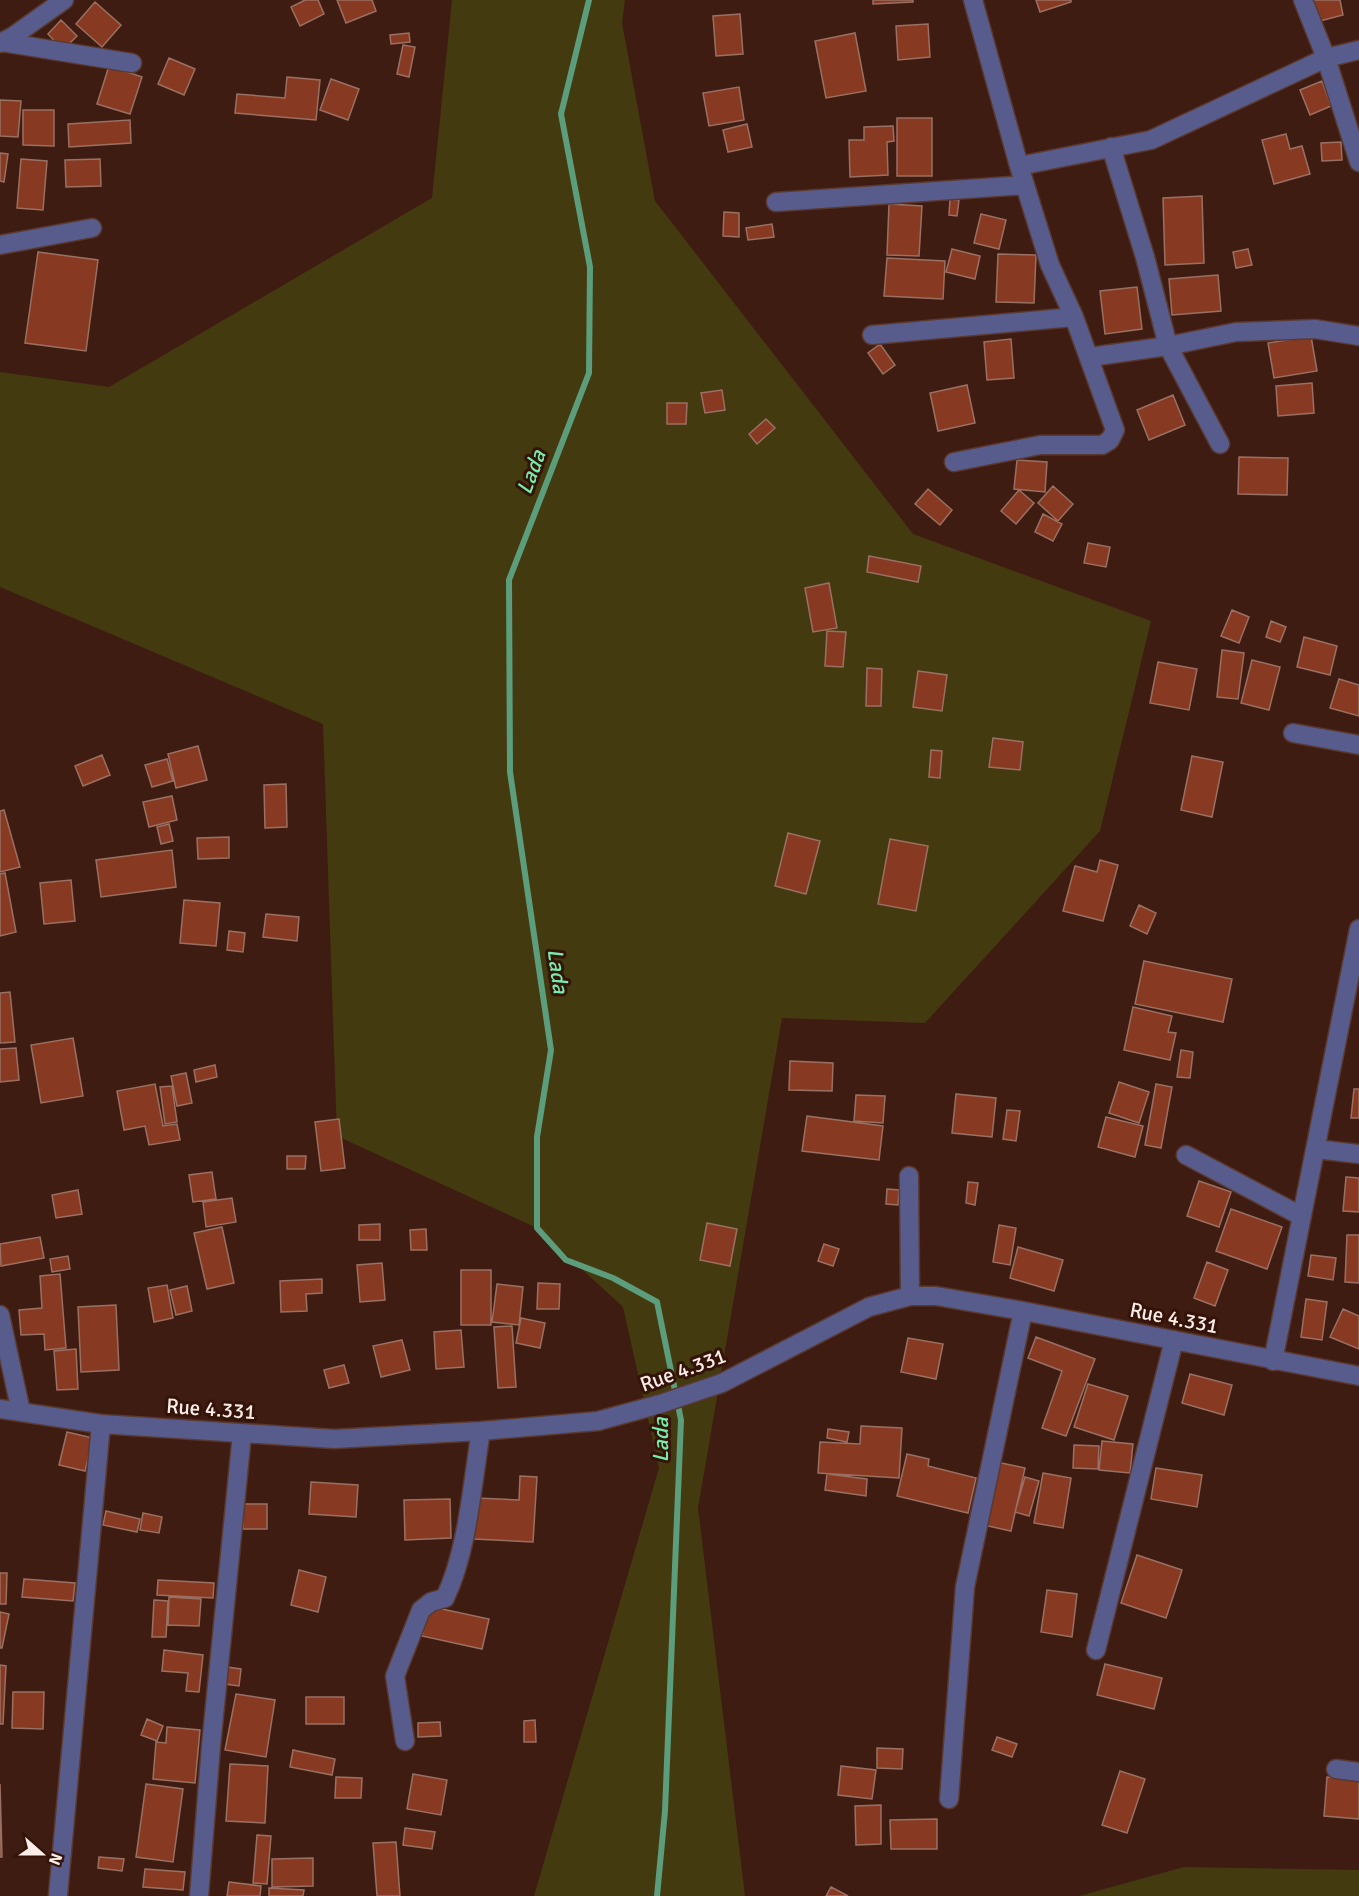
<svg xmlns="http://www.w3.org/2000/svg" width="1359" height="1896" font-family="Signika,sans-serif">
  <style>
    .green { fill: #433a10 }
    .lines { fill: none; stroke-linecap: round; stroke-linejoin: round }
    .stream { stroke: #5c9d7c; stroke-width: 6 }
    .building { fill: #873921; stroke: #9a7063; stroke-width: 1.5 }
    .street-casing { stroke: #593930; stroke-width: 21 }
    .street { stroke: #575c8d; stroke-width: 18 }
    .labels { text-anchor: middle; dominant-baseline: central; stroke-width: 6; stroke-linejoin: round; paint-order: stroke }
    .street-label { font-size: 21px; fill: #fcede9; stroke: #341308 }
    .water-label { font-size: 22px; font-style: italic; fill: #75edad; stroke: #341308 }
  </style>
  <rect width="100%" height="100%" fill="#3f1c12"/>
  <path class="green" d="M452 0H625L622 23 655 201 913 534 1151 621 1100 831 925 1023 782 1018 698 1508 745 1896H534L659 1468 623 1307 537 1228 337 1136 323 724 0 587V372L109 387 432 198Z
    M1184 1867 1359 1870V1896H1079Z"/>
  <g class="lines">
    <path class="stream" d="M589 0 561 114 590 267 589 373 509 580 510 772 551 1050 537 1137V1228L566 1260 613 1278 657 1302 681 1420 665 1811 657 1896"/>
  </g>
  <path class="building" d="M305 0H318L324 14 300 26 291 7Z
    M337 0H372L376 11 346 23Z
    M873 0H913V2L873 4Z
    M1036 0H1071V2L1040 12Z
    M1310 0H1340L1343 15 1316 22Z
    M95 2 121 25 102 47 76 24Z
    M740 14 743 54 716 56 713 16Z
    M61 20 77 36 63 50 48 34Z
    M928 24 930 57 898 60 896 26Z
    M409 33 410 42 391 44 390 35Z
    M855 33 866 91 826 98 815 41Z
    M403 45 415 47 409 77 397 74Z
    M169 58 195 69 184 95 158 84Z
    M109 66 142 77 130 114 97 104Z
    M287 77 320 80 316 120 235 113 237 94 285 98Z
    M331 79 359 89 348 120 320 110Z
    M1322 81 1331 106 1310 115 1300 90Z
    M739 87 744 120 709 126 703 93Z
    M0 100 21 101 18 137 0 136Z
    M23 110H54V146L23 145Z
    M897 118H932V176H897Z
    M130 120 131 143 69 147 68 124Z
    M747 124 752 147 728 152 723 130Z
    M893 126 894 141 887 142 888 175 850 177 849 140H864V127Z
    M1286 134 1290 149 1302 146 1310 174 1274 184 1262 140Z
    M1341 142 1342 160 1322 161 1321 143Z
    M0 153 8 154 4 182 0 181Z
    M21 159 47 161 43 210 17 208Z
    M100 159 101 186 66 187 65 160Z
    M1202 196 1204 263 1165 265 1163 198Z
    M950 199 959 200 957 216 949 215Z
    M889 204 922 206 919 256 887 255Z
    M724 212 739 213V237L723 236Z
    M981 214 1006 220 999 249 974 243Z
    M772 224 774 237 748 240 746 228Z
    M952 249 980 256 975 279 946 272Z
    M1248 249 1252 265 1236 268 1233 252Z
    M38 252 98 260 86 351 25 343Z
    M998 254 1036 255 1034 303 996 302Z
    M887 258 945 261 943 299 884 296Z
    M1218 275 1221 311 1172 315 1169 279Z
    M1137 287 1142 329 1105 334 1100 291Z
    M1311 336 1317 371 1274 378 1268 343Z
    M1011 339 1014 378 987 380 984 342Z
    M880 344 895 365 883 374 868 353Z
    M1312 383 1314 413 1278 416 1276 386Z
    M967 385 975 423 938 431 930 393Z
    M722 390 725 410 705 413 701 393Z
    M1173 395 1185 425 1149 440 1137 410Z
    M667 403H687L686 424H667Z
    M766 419 775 428 757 444 749 434Z
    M1239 457 1288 458 1287 495 1238 494Z
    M1017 460 1047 462 1045 492 1014 489Z
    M1053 486 1073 504 1058 521 1038 503Z
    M928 489 952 510 940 525 915 504Z
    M1019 490 1034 503 1016 524 1001 511Z
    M1043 514 1062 524 1053 541 1035 532Z
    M1088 543 1110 547 1106 567 1084 563Z
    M869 556 921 566 918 582 867 572Z
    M829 583 837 628 813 632 805 588Z
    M1232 610 1249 617 1239 643 1221 636Z
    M1271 621 1286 627 1280 642 1266 637Z
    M827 631 846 632 843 667 825 666Z
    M1304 637 1337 646 1330 675 1297 667Z
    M1222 650 1244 653 1238 699 1217 697Z
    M1252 660 1280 667 1269 710 1241 703Z
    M1158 662 1197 669 1189 710 1150 703Z
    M867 668 882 669 881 706H866Z
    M918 671 947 675 942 711 913 707Z
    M1339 679 1359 685V716L1330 708Z
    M993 738 1023 742 1020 770 989 767Z
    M198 746 207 780 176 788 168 754Z
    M931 750 942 751 940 778 929 777Z
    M102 755 110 775 83 786 75 766Z
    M1192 756 1223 762 1212 817 1181 810Z
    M167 759 173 781 152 787 145 765Z
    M286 784 287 827 265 828 264 785Z
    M172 796 177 820 149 827 143 802Z
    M4 810 20 867 0 872V811Z
    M169 824 173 841 161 844 157 827Z
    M788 833 820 841 806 894 775 886Z
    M229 837V858L198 859 197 838Z
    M890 839 928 846 916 911 878 904Z
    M172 850 176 887 101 897 96 860Z
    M1100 860 1118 865 1103 921 1063 911 1075 866 1097 872Z
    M5 873 16 932 0 936V874Z
    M71 880 75 921 44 924 40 883Z
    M184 900 220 903 216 946 180 943Z
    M1139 905 1156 913 1147 934 1130 926Z
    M266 914 299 917 297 941 263 937Z
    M229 931 245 933 243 952 227 950Z
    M1144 961 1232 979 1223 1022 1135 1004Z
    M10 992 15 1042 0 1043V993Z
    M1133 1007 1172 1016 1168 1032 1176 1033 1170 1060 1124 1050Z
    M73 1038 83 1096 41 1103 31 1045Z
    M16 1048 19 1080 0 1082V1049Z
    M1181 1050 1193 1052 1190 1078 1177 1077Z
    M790 1061 833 1063 832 1091 789 1090Z
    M215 1065 217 1077 196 1082 194 1070Z
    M186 1073 192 1103 177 1106 171 1076Z
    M1119 1082 1149 1092 1139 1123 1109 1113Z
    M155 1084 163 1126 177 1124 180 1140 149 1145 145 1126 124 1130 117 1091Z
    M1156 1084 1172 1087 1161 1148 1145 1145Z
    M172 1086 177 1122 165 1124 160 1087Z
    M1354 1089H1359V1118H1351Z
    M956 1094 996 1098 992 1137 952 1133Z
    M856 1095 885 1096 883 1123 854 1121Z
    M1007 1110 1020 1111 1016 1141 1003 1139Z
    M807 1116 883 1126 879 1160 802 1151Z
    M1106 1117 1143 1126 1135 1157 1098 1147Z
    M339 1119 345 1168 321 1171 315 1122Z
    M287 1156H306L305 1169H287Z
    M212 1172 216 1199 193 1202 189 1175Z
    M1346 1177 1359 1178V1212L1343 1211Z
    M1199 1181 1231 1192 1219 1227 1187 1216Z
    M968 1182 978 1183 975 1205 966 1203Z
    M887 1189 899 1190 898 1205 886 1204Z
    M78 1190 82 1214 56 1218 52 1195Z
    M232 1198 236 1222 206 1227 203 1202Z
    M1231 1209 1282 1227 1267 1269 1216 1251Z
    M707 1223 737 1229 730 1266 700 1260Z
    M380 1224V1240H359V1225Z
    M999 1225 1016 1228 1010 1265 993 1262Z
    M222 1227 234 1283 207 1289 194 1233Z
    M426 1229 427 1250H411L410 1230Z
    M1347 1235H1359V1283L1345 1282Z
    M40 1237 44 1258 1 1266 0 1244Z
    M824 1244 839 1249 833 1266 818 1261Z
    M1018 1247 1063 1260 1054 1291 1010 1278Z
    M1311 1255 1336 1258 1333 1280 1308 1276Z
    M68 1256 70 1269 52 1272 50 1259Z
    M1207 1262 1228 1270 1215 1306 1194 1298Z
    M382 1263 385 1300 360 1302 357 1265Z
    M461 1270H491V1325H461Z
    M60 1274 66 1348 45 1350 44 1334 21 1335 19 1310 42 1308 40 1276Z
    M322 1279V1293L306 1294 307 1311 281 1312 280 1281Z
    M538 1283 560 1284 559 1309H537Z
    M497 1284 523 1287 519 1325 492 1322Z
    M167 1285 173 1318 154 1322 148 1288Z
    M187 1286 192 1311 176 1315 170 1290Z
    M1306 1299 1327 1302 1322 1340 1301 1337Z
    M116 1305 119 1370 81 1372 78 1307Z
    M1343 1309 1359 1316V1349L1330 1337Z
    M521 1318 545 1323 540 1348 516 1343Z
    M512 1326 516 1387 498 1388 494 1327Z
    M461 1330 464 1367 436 1369 434 1332Z
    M1036 1337 1095 1359 1066 1436 1042 1428 1062 1371 1028 1358Z
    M908 1338 943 1344 936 1379 901 1372Z
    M402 1340 410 1370 381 1377 373 1346Z
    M76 1349 78 1389 57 1390 54 1351Z
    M344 1365 349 1383 329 1388 324 1370Z
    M1190 1374 1232 1385 1224 1415 1182 1403Z
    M1088 1384 1128 1396 1114 1440 1074 1427Z
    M861 1426 902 1428 899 1478 818 1473 820 1442 860 1444Z
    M828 1429 849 1432 847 1442 827 1438Z
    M67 1432 93 1438 85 1471 59 1465Z
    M1102 1441 1133 1444 1130 1473 1099 1470Z
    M1074 1445 1099 1446 1098 1469 1073 1468Z
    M907 1454 929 1459 928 1466 976 1478 968 1513 897 1496Z
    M992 1461 1025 1468 1011 1531 979 1524Z
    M1156 1468 1202 1475 1197 1507 1151 1499Z
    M1043 1473 1071 1478 1063 1528 1034 1523Z
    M827 1474 867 1479 866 1496 825 1490Z
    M520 1476 537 1477 533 1542 474 1539 477 1498 519 1500Z
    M1025 1477 1039 1481 1029 1516 1015 1512Z
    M311 1482 358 1485 356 1517 309 1514Z
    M450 1499 451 1538 405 1540 404 1500Z
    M243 1504H267V1529H243Z
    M106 1511 140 1519 137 1532 103 1525Z
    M143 1513 162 1517 159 1533 140 1530Z
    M1137 1555 1182 1570 1166 1618 1121 1603Z
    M299 1570 326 1577 318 1612 291 1605Z
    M0 1573H7L6 1604H0Z
    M24 1579 75 1583 73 1601 22 1597Z
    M158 1580 214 1583 213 1598 157 1595Z
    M1047 1590 1077 1594 1072 1637 1041 1632Z
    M169 1597 201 1599 199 1626 168 1625Z
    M154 1600 168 1601 166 1637H152Z
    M428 1606 489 1619 482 1649 422 1636Z
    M0 1612 9 1614 2 1648H0Z
    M164 1650 203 1655 199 1692 186 1691 188 1673 162 1671Z
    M1105 1664 1162 1678 1154 1709 1097 1695Z
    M0 1665 6 1666 3 1724H0Z
    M227 1667 241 1669 239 1686 225 1684Z
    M13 1692H44L43 1729 12 1728Z
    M236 1694 275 1700 266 1757 225 1750Z
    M306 1697H344V1724H306Z
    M147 1719 163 1726 157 1741 141 1735Z
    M535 1720 536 1742H524V1721Z
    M440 1722 441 1736 418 1737V1723Z
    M167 1727 200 1730 195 1783 153 1779 156 1742 166 1743Z
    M997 1737 1017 1744 1012 1757 992 1750Z
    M877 1748 903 1749 902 1769 877 1768Z
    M293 1750 335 1759 332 1775 290 1767Z
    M230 1764 268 1766 265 1823 226 1821Z
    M841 1766 876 1770 872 1799 838 1795Z
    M1120 1771 1145 1779 1127 1833 1102 1825Z
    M413 1774 447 1780 441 1815 407 1809Z
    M336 1777 362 1778 361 1798H335Z
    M1327 1777 1359 1780V1819L1324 1816Z
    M0 1784 2 1857H0Z
    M146 1784 183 1789 173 1862 136 1857Z
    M881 1805V1844L856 1845 855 1806Z
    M937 1819V1849H891L890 1820Z
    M405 1828 435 1832 432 1849 403 1845Z
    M257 1835 271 1836 267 1884 253 1883Z
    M396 1842 400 1896H377L373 1843Z
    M99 1857 124 1859 122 1871 98 1868Z
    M313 1858V1886L272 1887V1859Z
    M145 1869 185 1872 183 1890 143 1887Z
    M229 1882 261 1886 260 1896H227Z
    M831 1887 848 1896H826Z
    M269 1888 304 1890 303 1896H269Z"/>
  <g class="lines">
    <defs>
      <path id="street" d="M1303 0 1326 58 1359 162
        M2 42 132 63
        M0 43 12 37 64 0
        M1111 147 1145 257 1168 346 1220 444
        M1019 166 1151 140 1326 58 1359 50
        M776 202 1025 185
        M0 245 92 228
        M872 335 1074 317
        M1090 357 1168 346 1236 332 1315 329 1359 336
        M954 462 1040 445H1102L1110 440 1115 430 1074 317 1050 265 1019 166 973 0
        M1293 733 1359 745
        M1316 1149 1359 1154
        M1186 1155 1301 1216
        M909 1176 910 1296
        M0 1315 21 1412
        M1273 1361 1359 929
        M0 1409 101 1424 334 1439 481 1431 598 1421 660 1404 722 1383 869 1307 910 1296H936L1023 1311 1359 1376
        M1096 1650 1174 1340
        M405 1741 395 1676 421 1610 431 1602 445 1598C468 1550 472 1484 481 1431
        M1336 1769 1359 1772
        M949 1799 965 1587 1023 1311
        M58 1895 101 1424
        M199 1896 211 1746 242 1434"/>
    </defs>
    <use href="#street" class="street-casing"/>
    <use href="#street" class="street"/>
  </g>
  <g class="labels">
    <g class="street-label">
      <text transform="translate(1174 1318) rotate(11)">Rue 4.331</text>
      <text transform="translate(683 1370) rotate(-20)">Rue 4.331</text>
      <text transform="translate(211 1409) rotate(4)">Rue 4.331</text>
    </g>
    <g class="water-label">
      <text transform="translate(531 472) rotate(-69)">Lada</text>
      <text transform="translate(558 971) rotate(82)">Lada</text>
      <text transform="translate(660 1440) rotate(-90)">Lada</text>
    </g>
  </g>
  <g transform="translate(42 1854) rotate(111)" stroke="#341308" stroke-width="4.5" paint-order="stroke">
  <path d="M0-4.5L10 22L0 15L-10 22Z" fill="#fcede9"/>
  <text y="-9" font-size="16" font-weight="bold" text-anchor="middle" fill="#fcede9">N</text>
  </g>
</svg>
